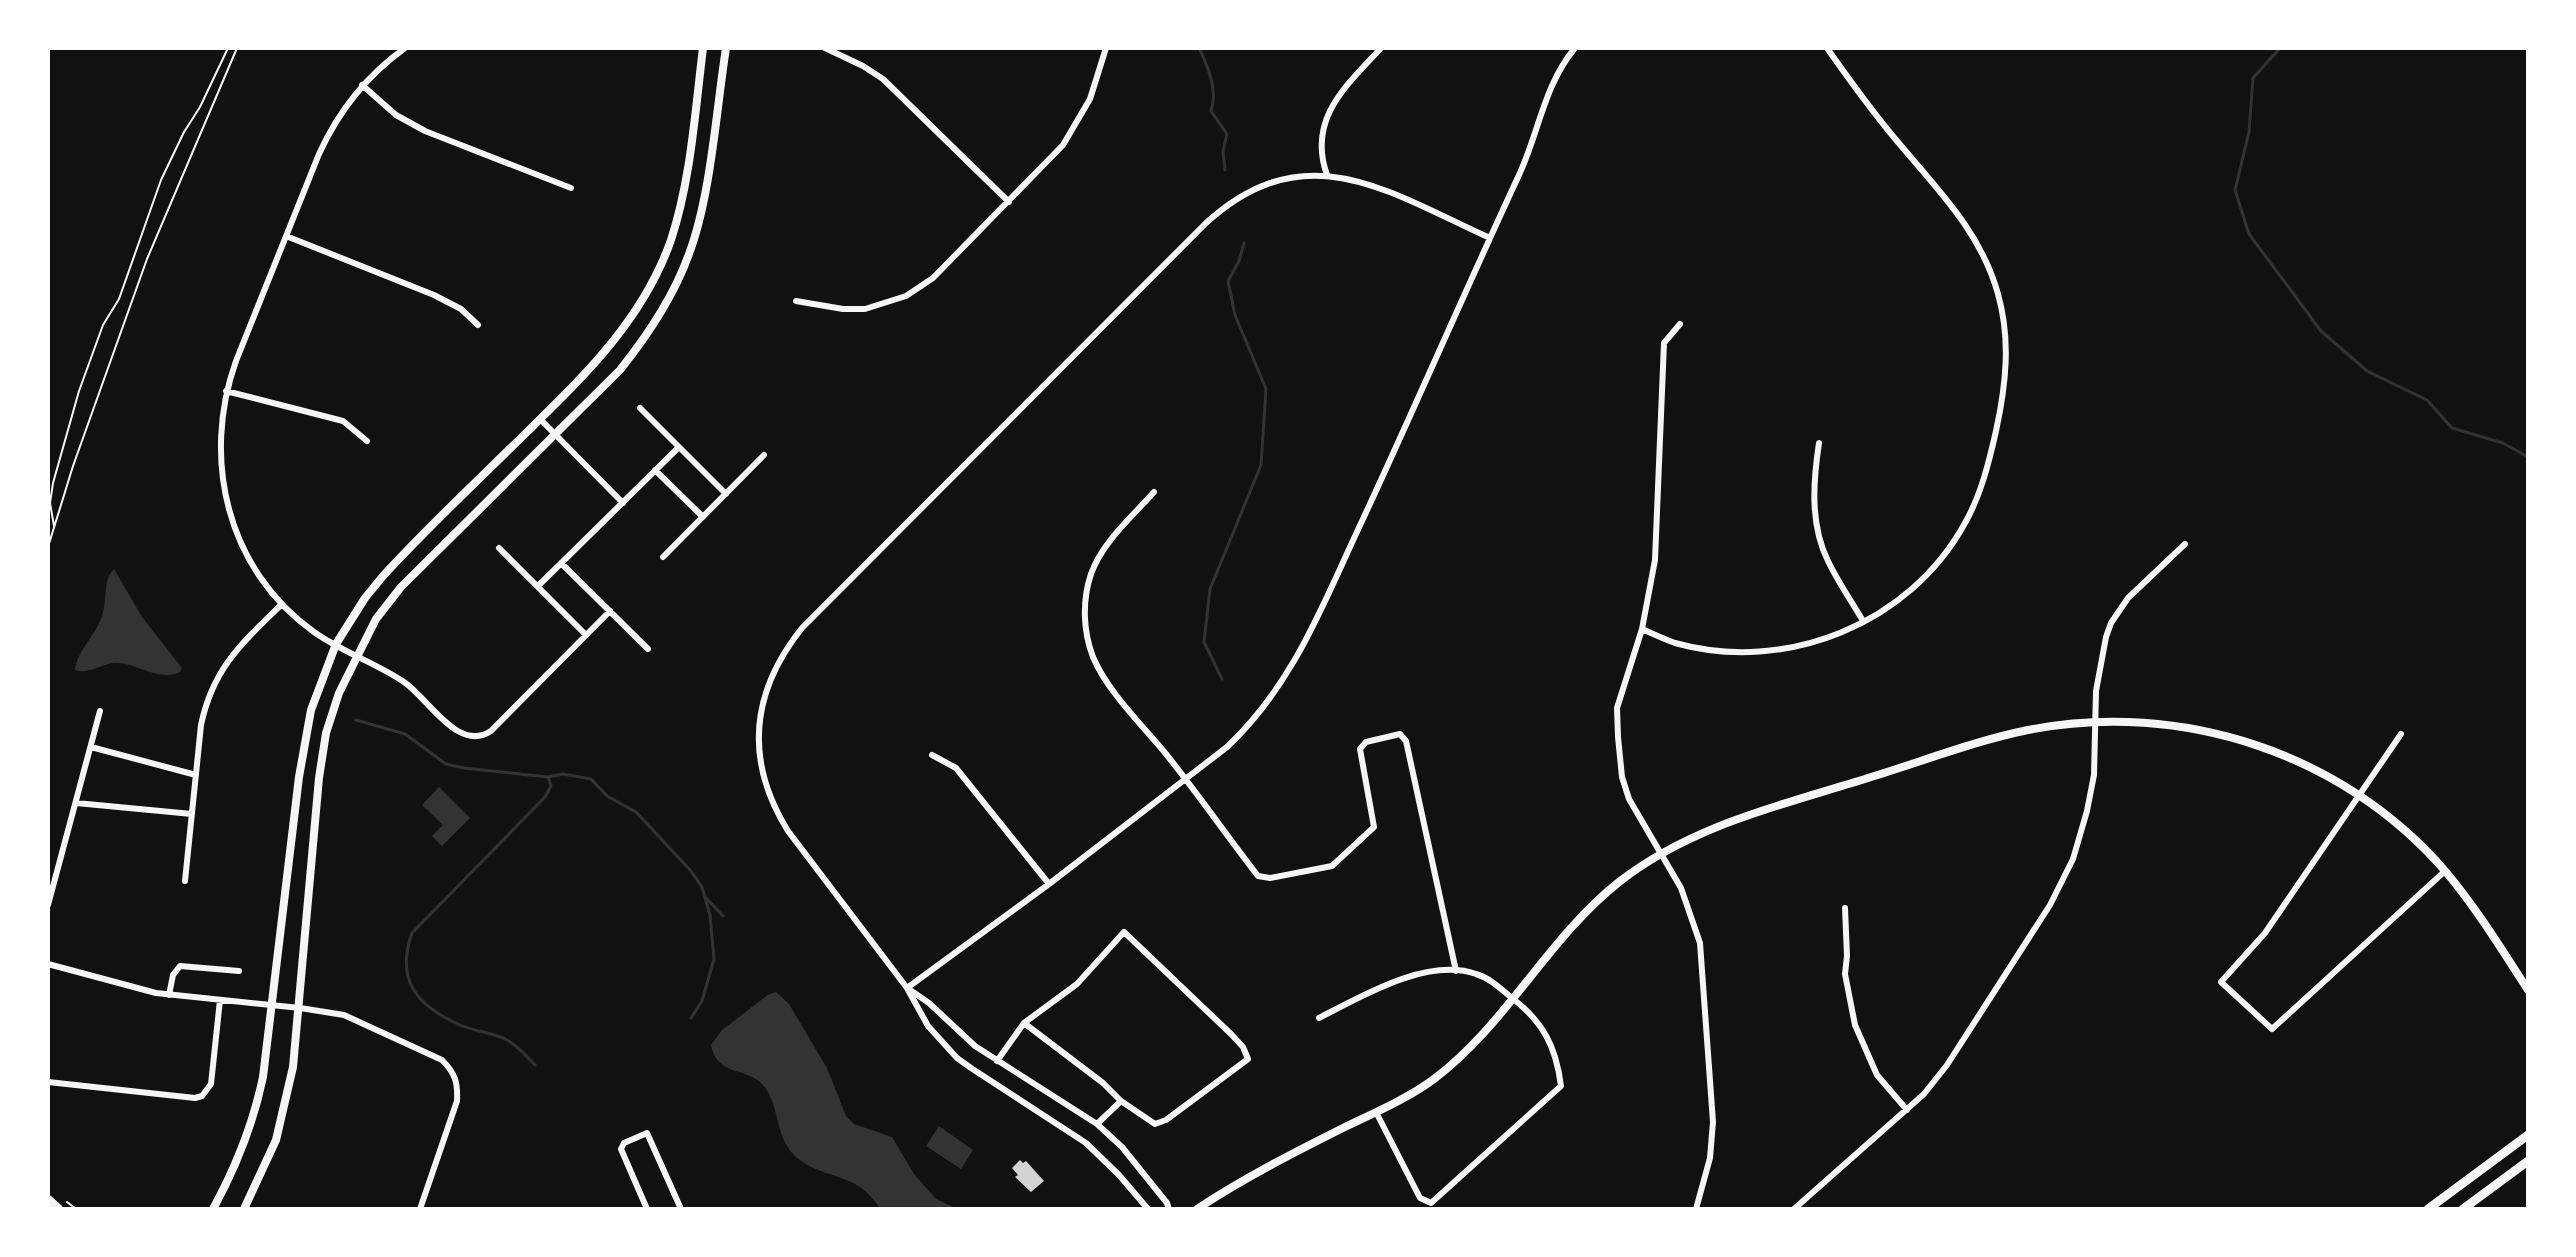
<svg xmlns="http://www.w3.org/2000/svg" width="2576" height="1257" font-family="'Asap Condensed',sans-serif">
  <style>
    .water { fill: #333 }
    .lines { fill: none; stroke-linecap: round; stroke-linejoin: round }
    .stream { stroke: #333; stroke-width: 3 }
    .building { fill: #d3d3d3 }
    .path { stroke: #f5f5f5; stroke-width: 2 }
    .minor { stroke: #f5f5f5; stroke-width: 6 }
    .tertiary { stroke: #f5f5f5; stroke-width: 8 }
    .secondary { stroke: #f5f5f5; stroke-width: 9 }
    .primary { stroke: #f5f5f5; stroke-width: 10 }
  </style>
  <rect width="100%" height="100%" fill="#111"/>
  <path class="water" d="M114 569 142 617 182 668 180 672C159 682 139 664 118 663 103 662 90 675 75 670 78 648 98 634 103 612 107 598 103 580 114 569Z
    M439 787 470 818 442 846 432 836 443 825 422 805Z
    M776 992 789 1004 827 1068 846 1116 854 1124 892 1137 914 1174 936 1199 957 1209H881C875 1202 868 1192 860 1187 839 1173 813 1174 794 1155 774 1135 780 1101 761 1083 744 1067 717 1076 711 1045L722 1030 769 994Z
    M939 1126 973 1150 961 1169 926 1146Z"/>
  <g class="lines">
    <path class="stream" d="M1199 48C1208 66 1218 92 1211 111L1227 134 1223 151 1225 170
      M2280 48 2253 78 2249 132 2235 190 2249 234 2321 331 2367 371 2427 400 2452 428 2503 443 2528 457
      M1222 679 1204 642 1210 589 1261 465 1266 389 1235 315 1228 281 1239 261 1244 243
      M356 720 405 734 446 764 464 768 548 777 563 774 591 779 607 796 636 812 691 871 702 887 710 915 714 959 702 1001 691 1018
      M706 898 723 916
      M535 1065C527 1057 518 1046 507 1040 493 1032 475 1032 460 1025 417 1006 395 980 412 933L545 797 551 786 548 777"/>
  </g>
  <path class="building" d="M1020 1160 1023 1163 1026 1161 1044 1181 1031 1192 1015 1177 1018 1175 1012 1168Z"/>
  <g class="lines">
    <path class="path" d="M54 526 50 503 53 483 79 391 103 325 119 299 161 180 184 132 200 107 228 48
      M48 547 73 466 147 259 237 48
      M67 1202 76 1209"/>
    <path class="minor" d="M405 48C366 76 339 110 319 154L236 361C201 459 227 570 314 632 342 652 376 663 404 682 429 699 458 753 491 731L610 611
      M825 48 863 66 883 79 1009 202
      M362 85 396 115 425 131 571 188
      M1327 175C1307 119 1346 86 1381 48
      M286 236 434 295 461 309 478 325
      M796 301 843 309H865L906 296 933 278 1063 145 1090 99 1106 48
      M1680 324 1664 343 1655 560 1642 629 1617 708 1618 737 1622 777 1629 799 1681 888 1700 943 1713 1122 1710 1158 1696 1209
      M226 391 343 421 367 441
      M640 408 726 494
      M540 419 623 503
      M1819 443C1813 482 1810 525 1828 561 1838 582 1852 602 1863 621
      M655 470 703 517
      M1154 492C1132 517 1103 541 1091 574 1082 601 1083 631 1093 657 1107 691 1143 726 1166 754 1198 794 1227 836 1258 876L1270 878 1332 866 1374 827 1360 749 1366 742 1400 734 1406 741 1456 971
      M499 548 586 635
      M663 557 764 455
      M561 563 648 649
      M538 586 679 447
      M1642 629C1653 634 1664 639 1675 643 1786 674 1910 624 1965 523 1981 495 1989 462 1996 431 2006 385 2011 340 1998 294 1980 229 1934 186 1892 135 1869 107 1848 78 1827 48
      M2401 734 2265 933 2221 982 2272 1029 2445 871
      M91 747 196 775
      M932 755 956 768 1049 884
      M76 803 192 814
      M185 881 201 725C213 668 242 643 282 604
      M48 905 100 711
      M1845 908 1847 956 1845 974 1855 1025 1877 1075 1907 1110
      M48 964 156 993 300 1008 344 1015 442 1060C455 1073 458 1082 457 1101L420 1209
      M907 988 1049 884 1227 747C1295 683 1324 601 1363 519 1416 405 1466 289 1519 175 1539 132 1544 85 1575 48
      M910 990 929 1003 975 1046 1097 1124 1122 1147 1167 1203 1169 1209
      M169 995 173 975 180 966 239 971
      M1319 1018C1362 996 1427 957 1476 974 1490 978 1501 989 1512 998 1543 1022 1556 1046 1561 1086L1431 1203 1420 1198 1376 1112
      M997 1061 1024 1023 1077 984 1124 932 1231 1034 1243 1047 1248 1059 1166 1120 1155 1124 1121 1101 1103 1083 1024 1023
      M48 1082 195 1098 202 1096 211 1084 220 1000
      M1097 1124 1121 1101
      M647 1209 621 1149 624 1143 647 1133 681 1209
      M1148 1209 1119 1175 1086 1143 971 1068 957 1058 928 1026 907 988 788 831C744 760 751 692 802 628L1206 223C1306 132 1388 192 1490 238
      M1794 1209 1924 1094 1947 1065 2050 905 2073 859 2087 811 2094 775 2096 691 2106 637 2111 623 2128 598 2185 544"/>
    <path class="tertiary" d="M213 1209C236 1167 253 1125 263 1077L299 777 311 710 336 644 365 598 383 576C428 527 477 481 525 434 584 376 643 320 671 240 691 179 695 112 703 48
      M244 1209 276 1140 293 1067 319 778 326 733 339 693 376 619 401 587 620 370C648 335 674 296 689 254 711 195 716 112 726 48
      M1197 1209C1244 1178 1293 1153 1343 1128 1374 1113 1407 1099 1434 1079 1507 1024 1548 938 1619 882 1692 825 1782 805 1868 778 1921 762 1974 741 2028 730 2181 700 2344 753 2446 872 2477 909 2502 950 2528 990"/>
    <path class="secondary" d="M2428 1209 2528 1135
      M2463 1209 2528 1161"/>
    <path class="primary" d="M48 1200 58 1209"/>
  </g>
  <rect width="2576" height="1257" fill="none" stroke="#ffffff" stroke-width="100"/>
</svg>
